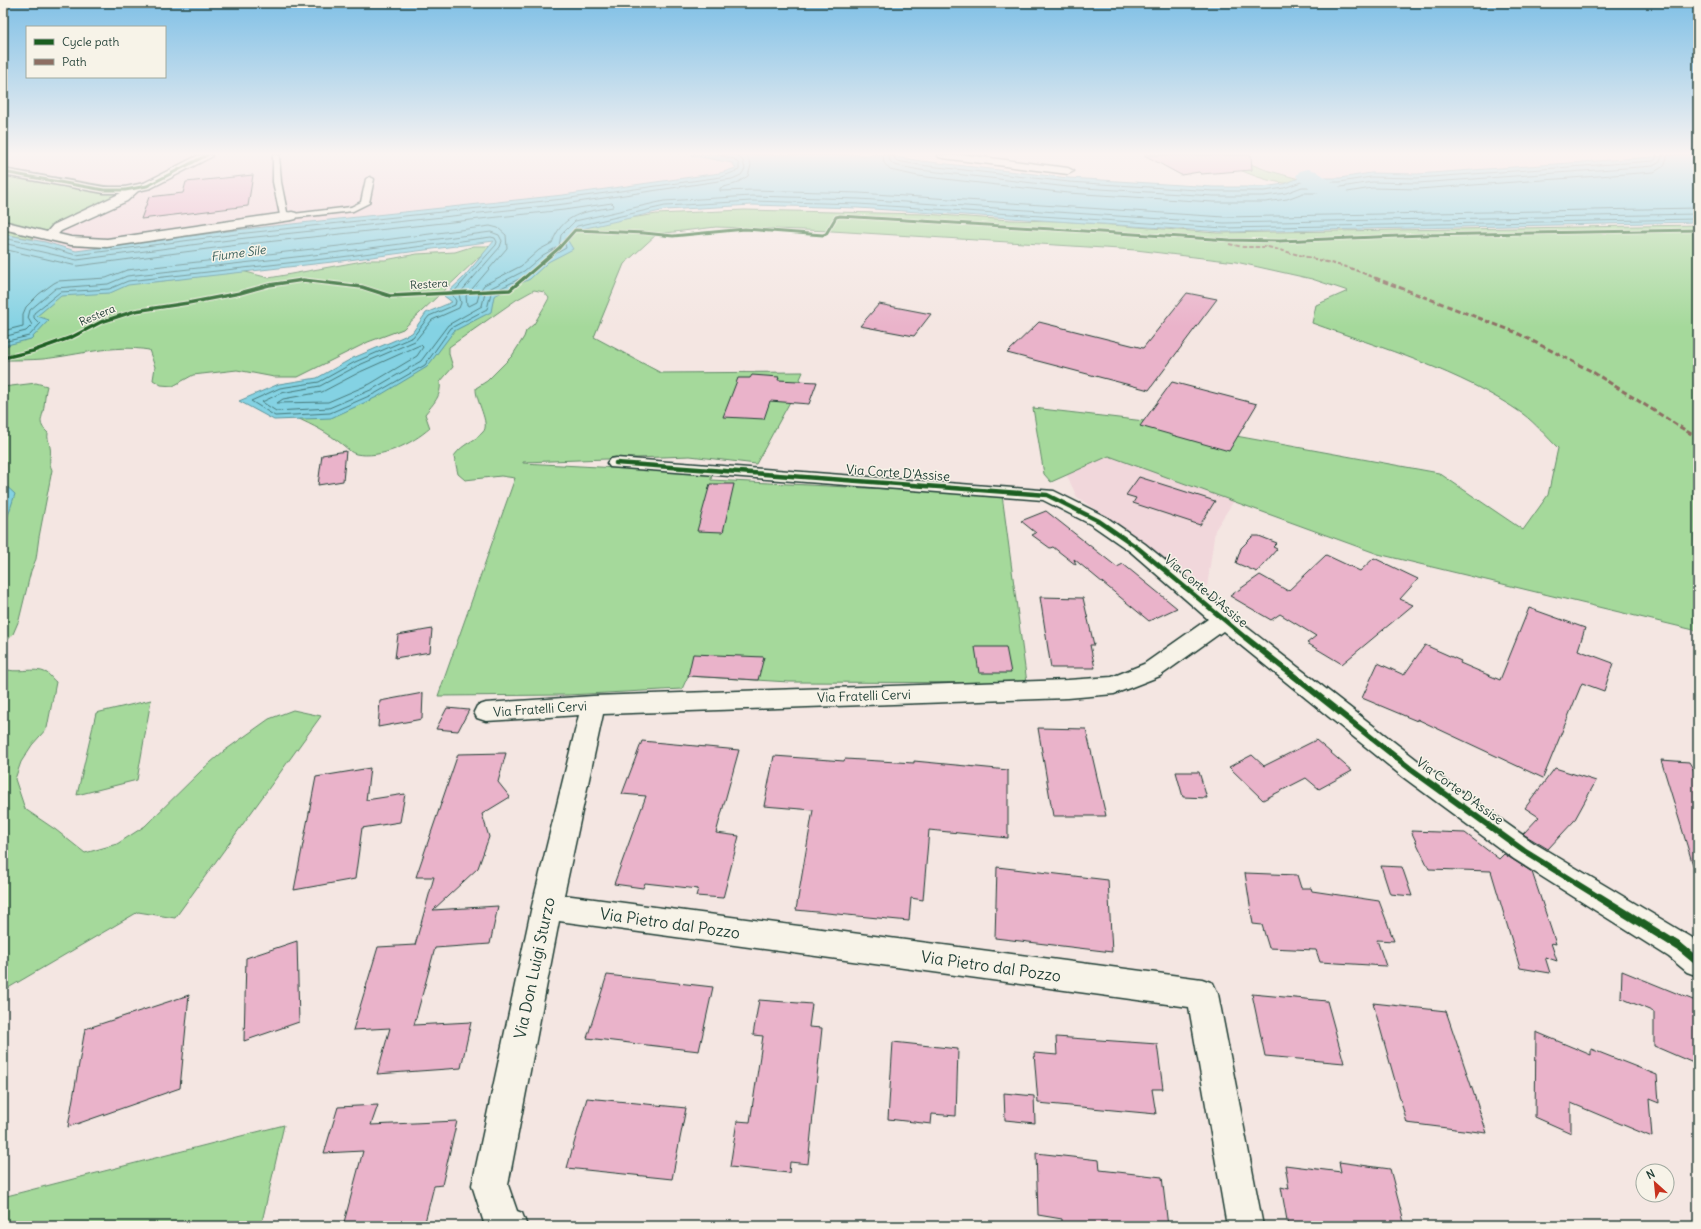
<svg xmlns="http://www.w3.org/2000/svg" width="1701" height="1229" font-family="Delius,sans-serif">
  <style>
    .built { fill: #f1d7db }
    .green { fill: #a5d99b; stroke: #628b68 }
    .water { fill: #84d2e3; stroke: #5c969d }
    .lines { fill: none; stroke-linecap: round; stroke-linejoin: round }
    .shore { stroke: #47797a; stroke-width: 1 }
    .river { fill: #84d2e3; fill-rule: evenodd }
    .building { fill: #eab3ca; stroke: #1f3d34 }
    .lane-casing { stroke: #1f3d34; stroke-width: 3 }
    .street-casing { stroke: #1f3d34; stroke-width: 3 }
    .path-far1 { stroke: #1f3d34; stroke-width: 1.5; stroke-dasharray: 2 1.5; stroke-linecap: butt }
    .path { stroke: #1f3d34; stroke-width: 2; stroke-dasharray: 3 2; stroke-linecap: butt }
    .lane { fill: #f7f3e8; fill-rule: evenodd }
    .street { fill: #f7f3e8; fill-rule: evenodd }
    .quiet-far2 { stroke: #8d6e63; stroke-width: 2; stroke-dasharray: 4.5 2; stroke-linecap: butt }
    .quiet-far1 { stroke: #8d6e63; stroke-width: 3; stroke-dasharray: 5.5 3; stroke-linecap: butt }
    .quiet { stroke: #8d6e63; stroke-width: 3.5; stroke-dasharray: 8 3.5; stroke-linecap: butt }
    .cycleway-far4-casing { stroke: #f7f3e8; stroke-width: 4.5 }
    .cycleway-far3-casing { stroke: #f7f3e8; stroke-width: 5.5 }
    .cycleway-far2-casing { stroke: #f7f3e8; stroke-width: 7 }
    .cycleway-far1-casing { stroke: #f7f3e8; stroke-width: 8 }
    .cycleway-casing { stroke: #f7f3e8; stroke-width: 10 }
    .cycleway-far4 { stroke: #1b5e20; stroke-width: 3 }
    .cycleway-far3 { stroke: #1b5e20; stroke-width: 3.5 }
    .cycleway-far2 { stroke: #1b5e20; stroke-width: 4.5 }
    .cycleway-far1 { stroke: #1b5e20; stroke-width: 6 }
    .cycleway { stroke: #1b5e20; stroke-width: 8 }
    .labels { text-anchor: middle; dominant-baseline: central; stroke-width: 3; stroke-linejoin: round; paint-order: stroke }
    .far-street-label { font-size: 11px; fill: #1f3d34; stroke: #f7f3e8 }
    .far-water-label { font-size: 12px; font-style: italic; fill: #335b57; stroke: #f7f3e8 }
    .street-label { font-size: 13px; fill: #1f3d34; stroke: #f7f3e8 }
    .near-street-label { font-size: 16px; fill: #1f3d34; stroke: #f7f3e8 }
  </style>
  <rect width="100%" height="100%" fill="#f4e6e2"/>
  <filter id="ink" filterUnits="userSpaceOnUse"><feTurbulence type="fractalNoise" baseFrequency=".025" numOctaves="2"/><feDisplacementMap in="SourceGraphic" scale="8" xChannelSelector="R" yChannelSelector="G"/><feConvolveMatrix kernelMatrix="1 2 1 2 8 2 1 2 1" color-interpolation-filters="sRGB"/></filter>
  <g filter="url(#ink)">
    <path class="built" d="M3 155H691L732 163 736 168 730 171 700 176 563 195 236 230 76 251 32 239 130 190 3 168Z
      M1233 155H1680L1417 174 1371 173 1340 178 1299 179 1266 170 1243 161Z
      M1104 453 1237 496 1215 530 1207 587 1077 497 1059 459Z"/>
    <path class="green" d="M1214 155H1233L1243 161 1266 170 1299 179C1295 180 1289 184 1284 183 1263 181 1231 168 1214 155Z
      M3 168 131 190 32 239 3 234Z
      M744 210 924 214 1011 220 1059 221 1217 233 1698 225V631L1378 554 1109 456 1051 482 1044 474 1033 408 1170 424 1439 473 1523 530 1548 495 1558 448C1547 437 1535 423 1523 414 1461 371 1382 348 1312 323L1316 305 1348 291 1312 279 1236 262 1136 250 832 231 716 227 657 234 624 264 594 337 661 373 803 372 791 400 756 464 690 456 523 462V463L712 473 711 480 1002 495 1027 683 789 682 688 676 682 689 567 695 438 696 515 478 501 476 465 480 458 474 454 456C464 442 473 443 483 432 491 424 475 400 476 388L487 381 512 356 524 337 526 331 534 324 543 309 549 298 544 292 534 290 516 300 449 347V354L453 367 440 382C442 396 433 404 425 414L430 428C412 444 381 459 356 454 351 453 347 448 343 445 327 432 314 426 295 417L341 402 545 235 610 221 657 214Z
      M474 246H488L491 249 476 260 403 329 368 342 298 377H274L237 370 193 375 173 386 161 385 153 380 155 367 149 350C113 344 79 355 43 359 30 360 16 360 3 360V346L9 345 28 331 26 302 127 282 162 281 242 271 269 278 368 260H385L417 254 455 252Z
      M36 383 47 386C45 393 45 399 44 406 43 419 36 422 48 433 47 439 49 441 50 447 52 456 47 459 52 470L39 537 36 559 31 571 19 620 13 634 3 645V387Z
      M3 668C15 675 34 666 47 673 50 675 53 680 56 682L47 728 32 745 21 762 15 779 25 809 56 830 85 853 117 844 145 826 204 768 224 751 269 719 293 710 321 716 175 918 138 912 3 991Z
      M151 700 137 780 77 795 96 713Z
      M284 1125 261 1226H3V1197Z"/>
    <path class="water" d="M691 155H884L921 161 1069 178 1213 187H1263L1284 184 1299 178H1340L1371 173 1417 174 1680 155H1698V222L1224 232 858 208 752 205 665 210 577 230 568 241 573 249 548 262 530 279 494 296 491 312 454 331 427 367 377 397 331 418 274 420 239 401 279 384 317 378 353 358 412 333 426 313 452 302 444 296 463 278 494 241 341 261 128 285 110 293 61 296 37 316 49 320 31 339 3 346V234L45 242 76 251 236 230 563 195 720 173 736 168 732 163Z
      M3 483 15 494 3 531Z"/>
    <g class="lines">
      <path class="shore" d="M746 155 751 165 748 176 735 184 720 188V191L753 190 859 193 1224 217 1698 208
        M883 155 884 163 890 170 918 176 1068 193 1213 202H1265L1287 199 1303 193H1341L1372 188 1418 189 1654 172 1664 166 1668 155
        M889 155 890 161 894 165 920 170 1068 187 1213 196H1264L1286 193 1302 187H1341L1372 182 1418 183 1653 166 1660 162 1662 155
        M894 155V158L897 161 920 165 1069 182 1213 191H1264L1284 188 1301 182H1340L1371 177 1417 178 1653 161 1656 159 1657 155
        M3 238 44 246 76 255 237 234 563 199 721 177 739 170V164L734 159 718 155
        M3 243 77 260 237 239 564 204 732 179 741 175 745 169 743 161 737 155
        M3 249 77 266 238 245 564 210 612 203 614 205 613 207C584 212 563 213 552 243L539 250 521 266 484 285 480 291 477 302 469 306 467 305 466 296 507 248 506 235 498 228 490 226 339 246 127 270 106 278 58 281 54 283 39 294 26 307 23 314V326L3 331
        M3 337 26 331 32 325 28 318 30 310 56 288 108 284 127 276 340 252 491 232 499 235 502 241 500 247 459 294 461 303 459 308 432 320 415 341 357 366 320 386 281 393 262 402 276 411 329 408 373 389 421 361 448 325 482 306 485 293 489 289 524 271 543 255 559 246 561 235 575 221 664 201 752 196 859 199 1224 223 1698 214
        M3 342 29 336 40 324 34 318V313L60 292 109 289 128 281 341 257 491 237 495 238 497 242 496 245 452 294 456 301 455 305 429 316 413 337 355 362 319 382 280 388 251 401 275 416 330 413 376 393 425 365 451 328 487 309 491 293 527 275 546 259 566 248 564 239 577 226 665 206 752 201 858 204 1224 228 1698 219
        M421 345 423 347 417 356 370 384 328 402 277 403 283 399 322 392 360 372Z"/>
      <path class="river" d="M1308 169 1316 171 1352 195 1355 200 1352 205 1343 207 1334 205 1300 181 1296 176 1300 171Z"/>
    </g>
    <path class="building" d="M1144 155H1251L1252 170 1201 174 1199 172 1181 175Z
      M253 175 248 206 141 219 149 197 183 193 186 182Z
      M1187 293 1217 299 1149 390 1007 353 1039 322 1143 348Z
      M879 304 931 314 914 336 860 326Z
      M752 375 779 377 778 380 817 382 809 404 770 401 764 419 723 417 738 378H750Z
      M1172 382 1257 404 1229 451 1140 426Z
      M346 451 343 481 318 485 322 455Z
      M1139 477 1215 501 1200 525 1133 503 1136 498 1126 495Z
      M710 484H734L723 532 697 531Z
      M1046 511 1117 567 1123 564 1177 608 1149 621 1074 559 1076 565 1053 547 1050 548 1032 535 1036 533 1021 521Z
      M1253 536H1259L1277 543 1273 547 1277 549 1257 572 1236 563 1241 548Z
      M1326 555 1360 571 1374 558 1418 579 1400 599 1413 605 1342 664 1307 643 1316 636 1280 614 1271 620 1230 596 1260 575 1288 591Z
      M1040 597 1083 598 1094 645H1090L1095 668H1051Z
      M1529 608 1585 628 1578 650 1613 663 1604 691 1582 683 1543 778 1417 719V721L1362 698 1378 663 1404 675 1425 645 1461 661 1460 663 1500 680Z
      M432 629 430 652 395 658 398 635Z
      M975 647H1006L1011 673H979Z
      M693 654 764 657 758 680 688 676Z
      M423 693 422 719 378 727 380 701Z
      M447 708 469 710 458 731 436 729Z
      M1038 728 1086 729 1106 816H1053Z
      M1316 740 1352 771 1319 789 1306 778 1263 800 1229 767 1252 755 1264 766Z
      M642 741 739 750 716 833 739 836 723 898 696 896 698 889 645 883 643 888 614 884 646 796 622 794Z
      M506 753 498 782 510 797 482 814 489 837 478 868 433 910 498 906 490 944 435 948 414 1025 471 1022 461 1068 377 1074 390 1028 353 1030 378 947 415 945 434 877H416L458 754Z
      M774 756 844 761 845 759 914 763V761L1008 770V838L929 830 923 900 911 898 909 921 796 910 813 810 764 806Z
      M1661 760 1689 762 1698 777V865H1693Z
      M370 768 366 800 405 794 400 822 362 828 355 879 294 890 316 777Z
      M1555 768 1596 781 1574 821 1548 849 1523 834 1539 817 1525 808Z
      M1176 772H1199L1207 798 1183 797Z
      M1411 831 1465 833 1499 859 1504 854 1532 872 1556 944 1551 943 1557 961 1545 957 1550 973 1520 968 1491 871 1429 869Z
      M1381 866 1402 867 1412 896 1390 894Z
      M997 867 1108 880 1112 952 995 938Z
      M1245 873 1297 875 1301 888H1311L1312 891 1379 901 1394 941 1377 940 1386 966 1320 962 1316 950 1269 948 1262 925 1253 924Z
      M297 941 299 1022 244 1041 246 958Z
      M1622 971 1698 1002V1065L1654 1046V1012L1621 998Z
      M607 975 713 987 699 1051 587 1038Z
      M1252 994 1327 1001 1344 1063 1265 1056Z
      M189 995 180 1088 68 1127 85 1029Z
      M759 1000 812 1004 809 1027 822 1028 808 1164 790 1162 789 1173 730 1167 737 1121 750 1122 763 1036 753 1035Z
      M1373 1003 1446 1011 1487 1133 1407 1123Z
      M1536 1032 1591 1055V1049L1657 1075 1659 1103 1649 1099 1652 1137 1571 1103V1133L1535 1117Z
      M1056 1037 1157 1044 1163 1089H1152L1156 1114 1038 1103 1034 1053 1057 1055Z
      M893 1042 958 1049 956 1116 932 1114 931 1124 888 1119Z
      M1004 1093 1034 1096 1035 1123 1005 1120Z
      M587 1098 686 1108 672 1179 567 1168Z
      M378 1105 371 1125 457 1121 442 1185 434 1186 424 1226H343L363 1151 324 1153 338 1107Z
      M1036 1153 1099 1160 1100 1170 1162 1177 1168 1226H1062V1219L1038 1215Z
      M1339 1162 1390 1169 1405 1226H1288L1281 1187 1289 1189 1285 1165 1341 1172Z"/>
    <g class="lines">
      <defs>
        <path id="lane" d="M273 155H279L281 182 287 212 293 214 351 207 361 202 366 179 370 177 374 179 369 203 353 211 292 218 280 215 273 182Z"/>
        <path id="street" d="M199 155H212L211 157 151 188 138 191 127 201 61 231 58 234 71 237 107 239 292 212 296 213 298 216 296 219 292 220 107 247 71 245 3 229V221L47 232 53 225 121 193H104L3 175V169L104 187H125L144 183Z
          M938 155H967L1068 168 1074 171 1068 174 943 158 939 157Z
          M616 458 1054 491 1106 517 1145 544 1231 615 1421 763 1534 843 1691 937 1698 943V976L1687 972 1669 957 1514 859 1403 777 1223 631 1160 676 1114 694 1068 698 603 714 564 895 1202 979 1213 983 1218 994 1263 1226H1227L1189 1007 559 921 508 1185 517 1211 522 1213 527 1226H485L472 1185 532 906 579 715 486 721 477 718 474 712 477 706 486 703 593 696 1068 680 1112 677 1144 664 1208 619 1131 552 1092 525 1043 500 610 467 607 463 610 459Z"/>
      </defs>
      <use href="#lane" class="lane-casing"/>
      <use href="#street" class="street-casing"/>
      <path class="path-far1" d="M523 279 559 248 575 230 669 235"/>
      <path class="path" d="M3 358 33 351 72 337 101 322 135 311 188 303 240 293 269 285 303 280 362 287 390 296 510 290 524 278"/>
      <use href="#lane" class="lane"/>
      <use href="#street" class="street"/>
      <path class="quiet-far2" d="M1229 244 1243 247H1268L1350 268 1378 279"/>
      <path class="quiet-far1" d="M1375 278 1515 332 1591 371 1696 437"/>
      <path class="quiet" d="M1694 436 1698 438"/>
      <defs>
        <path id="cycleway-far4" d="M3 172 104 190H125L147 186 207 155
          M523 279 559 248 575 230 644 233 673 236 745 229 823 235 826 234 836 217 840 216 1230 240 1280 241 1423 235 1698 230"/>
        <path id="cycleway-far3" d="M3 358 33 351 72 337 101 322 135 311 188 303 240 293 269 285 303 280 362 287 390 296 510 290 524 278"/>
        <path id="cycleway-far2" d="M616 463 1047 495 1099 521 1138 548 1247 639"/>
        <path id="cycleway-far1" d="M1246 638 1412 770 1524 851 1600 898"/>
        <path id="cycleway" d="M1599 897 1680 947 1698 962"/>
      </defs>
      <use href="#cycleway-far4" class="cycleway-far4-casing"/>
      <use href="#cycleway-far3" class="cycleway-far3-casing"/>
      <use href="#cycleway-far2" class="cycleway-far2-casing"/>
      <use href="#cycleway-far1" class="cycleway-far1-casing"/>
      <use href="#cycleway" class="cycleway-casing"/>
      <use href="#cycleway-far4" class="cycleway-far4"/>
      <use href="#cycleway-far3" class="cycleway-far3"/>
      <use href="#cycleway-far2" class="cycleway-far2"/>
      <use href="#cycleway-far1" class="cycleway-far1"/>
      <use href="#cycleway" class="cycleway"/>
    </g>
  </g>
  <linearGradient id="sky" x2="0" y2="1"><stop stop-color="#80c0e6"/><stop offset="0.47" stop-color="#faf4f2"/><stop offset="1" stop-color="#faf4f2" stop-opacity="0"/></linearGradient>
  <rect width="1701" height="327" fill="url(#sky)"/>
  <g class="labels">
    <g class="far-street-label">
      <text transform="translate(429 284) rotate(-3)">Restera</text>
      <text transform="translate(97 315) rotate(-23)">Restera</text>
    </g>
    <g class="far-water-label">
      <text transform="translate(238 253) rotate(-8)">Fiume Sile</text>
    </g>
    <g class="street-label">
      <text transform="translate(898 473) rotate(4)">Via Corte D'Assise</text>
      <text transform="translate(1206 591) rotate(40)">Via Corte D'Assise</text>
      <text transform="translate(864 696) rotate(-2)">Via Fratelli Cervi</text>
      <text transform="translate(540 709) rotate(-4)">Via Fratelli Cervi</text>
      <text transform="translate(1460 791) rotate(36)">Via Corte D'Assise</text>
    </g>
    <g class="near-street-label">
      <text transform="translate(670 923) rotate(8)">Via Pietro dal Pozzo</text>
      <text transform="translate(991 966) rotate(8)">Via Pietro dal Pozzo</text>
      <text transform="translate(534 968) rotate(-78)">Via Don Luigi Sturzo</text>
    </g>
  </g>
  <rect width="1701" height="1229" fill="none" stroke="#f7f3e8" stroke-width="16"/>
  <rect x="8" y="8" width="1685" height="1213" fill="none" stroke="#1f3d34" stroke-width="1.5" filter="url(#ink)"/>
  <rect x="26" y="26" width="140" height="52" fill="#f7f3e8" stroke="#a1aaa0"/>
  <rect x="34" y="39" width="20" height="6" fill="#1b5e20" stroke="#a1aaa0"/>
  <text x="62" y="46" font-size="12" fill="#1f3d34">Cycle path</text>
  <rect x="34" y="59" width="20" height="6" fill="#8d6e63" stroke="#a1aaa0"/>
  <text x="62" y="66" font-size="12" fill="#1f3d34">Path</text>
  <g transform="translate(1655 1183) rotate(333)"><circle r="19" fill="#f7f3e8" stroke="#a1aaa0"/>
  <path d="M0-3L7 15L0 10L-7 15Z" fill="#c8321e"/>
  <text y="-6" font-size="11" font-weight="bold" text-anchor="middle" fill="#1f3d34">N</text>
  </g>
</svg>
